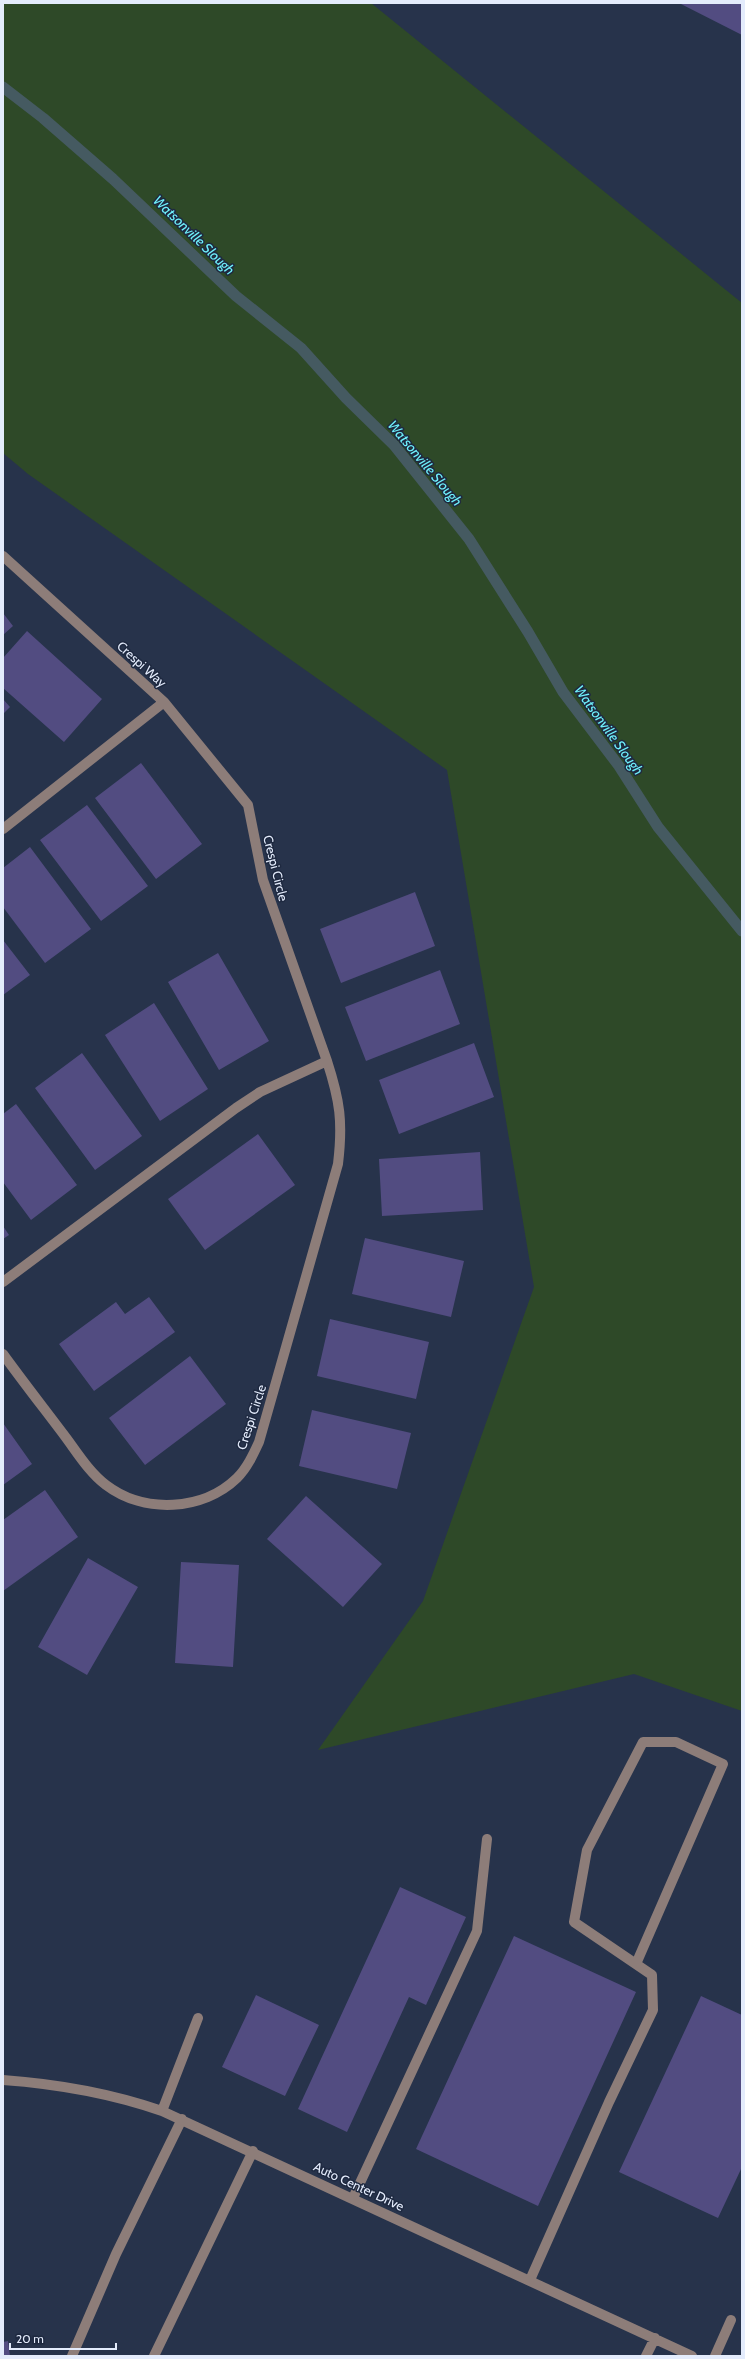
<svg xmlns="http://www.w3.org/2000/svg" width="745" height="2359" font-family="Cabin,sans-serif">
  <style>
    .green { fill: #2e4928 }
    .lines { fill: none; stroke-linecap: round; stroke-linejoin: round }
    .stream { stroke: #455a61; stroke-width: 11 }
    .building { fill: #524c81 }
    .minor { stroke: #8d7d79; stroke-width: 10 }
    .labels { text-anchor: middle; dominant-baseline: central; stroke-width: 3; stroke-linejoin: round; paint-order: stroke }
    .street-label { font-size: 13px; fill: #e4ecfc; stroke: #1e2940 }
    .water-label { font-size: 14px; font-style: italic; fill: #6ff2fc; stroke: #1e2940 }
  </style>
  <rect width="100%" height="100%" fill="#27334b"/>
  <path class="green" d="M3 3H371L742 303V1711L634 1674 318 1750 423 1601 534 1287 447 770 28 474 3 453Z"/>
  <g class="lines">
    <path class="stream" d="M3 87 43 118 113 179 236 296 301 348 346 398 394 445 469 539 528 632 563 692 619 766 658 827 742 931"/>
  </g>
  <path class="building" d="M679 3H742V35Z
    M3 613 13 626 3 635Z
    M27 631 102 699 64 742 3 688V658Z
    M3 699 10 707 3 714Z
    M141 763 202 844 156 879 95 798Z
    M87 805 148 886 101 921 40 840Z
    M30 847 91 929 45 963 3 907V868Z
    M415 892 435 946 341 983 320 929Z
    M3 940 30 975 3 995Z
    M218 953 269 1041 219 1070 168 982Z
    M440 970 460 1024 366 1061 345 1007Z
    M154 1003 208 1089 160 1121 105 1035Z
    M474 1043 494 1097 399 1134 379 1080Z
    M82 1053 142 1136 95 1170 35 1088Z
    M16 1104 77 1185 31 1220 3 1182V1114Z
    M258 1134 295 1185 205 1250 168 1199Z
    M480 1152 483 1210 382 1216 379 1159Z
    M3 1226 9 1235 3 1239Z
    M365 1238 464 1261 451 1317 352 1294Z
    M149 1297 175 1332 94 1391 59 1344 116 1302 125 1314Z
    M330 1319 429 1342 416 1399 317 1376Z
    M190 1356 226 1404 145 1465 109 1418Z
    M312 1410 411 1433 397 1489 299 1466Z
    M3 1423 32 1464 3 1485Z
    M45 1490 78 1537 3 1591V1520Z
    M306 1496 382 1564 343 1607 267 1539Z
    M88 1558 138 1587 87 1675 38 1647Z
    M181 1562 239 1565 233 1667 175 1663Z
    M400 1887 466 1917 426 2005 409 1997 347 2132 298 2109Z
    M514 1936 636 1992 538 2206 416 2149Z
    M256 1995 319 2025 285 2096 222 2067Z
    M701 1996 742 2015V2167L718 2218 619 2172Z
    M8 2341 10 2356H3V2342Z"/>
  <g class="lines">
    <path class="minor" d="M3 556 164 702 248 805 263 880 327 1061
      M3 829 164 702
      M3 1282 236 1108 260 1092 327 1061C340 1101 343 1122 338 1164L259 1442C253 1455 247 1468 237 1478 203 1511 144 1514 106 1485 90 1473 78 1454 67 1439 46 1411 24 1383 3 1354
      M3 2080C58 2084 110 2093 162 2111L692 2356
      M162 2111 198 2018
      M353 2198 477 1931 487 1839
      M530 2280 609 2102 653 2010 652 1975 574 1922 587 1850 643 1742H676L723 1764 636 1964
      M72 2356 116 2254 182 2119
      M154 2356 253 2151
      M646 2356 655 2338
      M715 2356 731 2320"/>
  </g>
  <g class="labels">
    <g class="street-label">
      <text transform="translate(142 664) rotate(42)">Crespi Way</text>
      <text transform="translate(276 868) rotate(76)">Crespi Circle</text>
      <text transform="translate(251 1417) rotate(-72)">Crespi Circle</text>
      <text transform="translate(359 2186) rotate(25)">Auto Center Drive</text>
    </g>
    <g class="water-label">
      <text transform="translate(194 235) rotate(44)">Watsonville Slough</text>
      <text transform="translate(425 463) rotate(50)">Watsonville Slough</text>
      <text transform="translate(609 730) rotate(54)">Watsonville Slough</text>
    </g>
  </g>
  <rect width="745" height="2359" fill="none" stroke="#e4ecfc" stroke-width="8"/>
  <path d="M10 2343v6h106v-6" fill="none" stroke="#e4ecfc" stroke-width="2"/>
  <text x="16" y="2343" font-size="12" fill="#e4ecfc" stroke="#1e2940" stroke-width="3" paint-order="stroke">20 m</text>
</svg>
